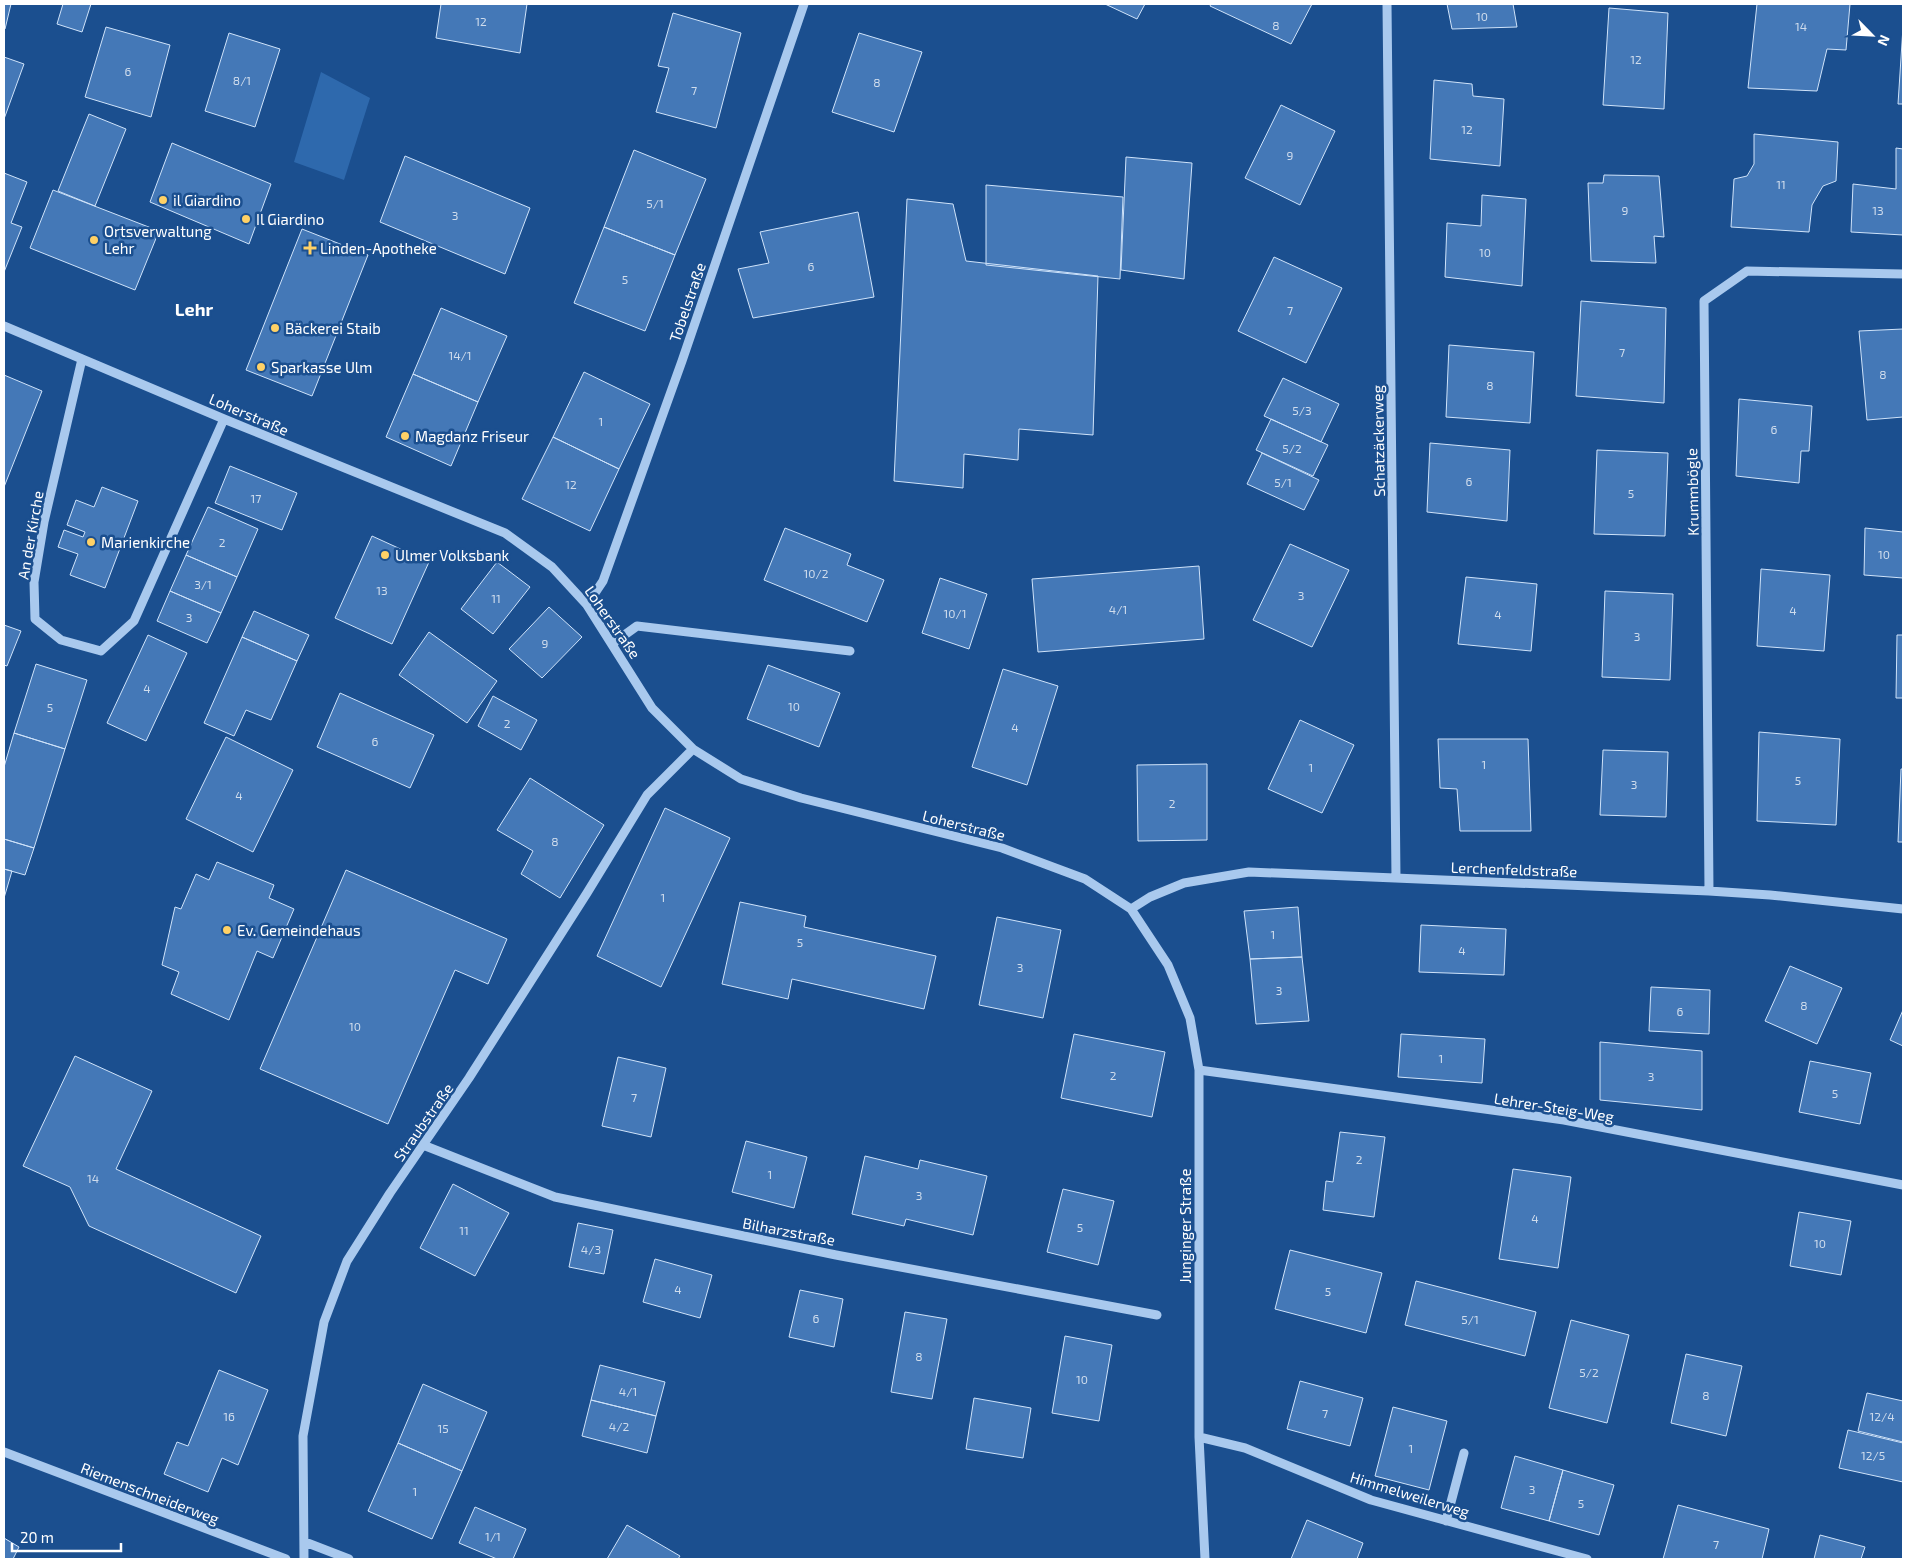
<svg xmlns="http://www.w3.org/2000/svg" width="1907" height="1563" font-family="'Exo 2',sans-serif">
  <style>
    .green { fill: #2e69ad }
    .building { fill: #4478b7; stroke: #cfe3fa }
    .lines { fill: none; stroke-linecap: round; stroke-linejoin: round }
    .minor { stroke: #a9c9ee; stroke-width: 9 }
    .poi-dot { fill: #ffd166; stroke: #1b4f8f; stroke-width: 2 }
    .labels { text-anchor: middle; dominant-baseline: central; stroke-width: 5; stroke-linejoin: round; paint-order: stroke }
    .number-label { font-size: 12px; fill: #d0dded }
    .poi-label { font-size: 15px; fill: #fff; stroke: #1b4f8f; text-anchor: start }
    .street-label { font-size: 15px; fill: #fff; stroke: #1b4f8f }
    .quarter-label { font-size: 18px; font-weight: bold; fill: #fff; stroke: #1b4f8f }
  </style>
  <rect width="100%" height="100%" fill="#1b4f8f"/>
  <path class="green" d="M321 72 370 98 344 180 294 162Z"/>
  <path class="building" d="M4 4H11L5 29 4 28Z
    M63 4H91L82 32 57 24Z
    M441 4H527L520 53 436 38Z
    M1105 4H1145L1137 19Z
    M1211 4H1312L1291 44 1210 6Z
    M1447 4H1513L1517 27 1452 29Z
    M1757 4H1850L1846 50 1827 49 1817 91 1748 88Z
    M1609 8 1668 13 1664 109 1603 105Z
    M673 13 741 33 716 128 656 112 669 68 658 66Z
    M106 27 170 45 151 117 85 97Z
    M1903 27V104H1898Z
    M229 33 280 49 255 127 205 111Z
    M859 33 922 52 894 132 832 112Z
    M4 57 24 64 4 119Z
    M1434 80 1472 84 1473 96 1504 99 1500 166 1430 159Z
    M1281 105 1335 131 1300 205 1245 178Z
    M89 114 126 129 95 206 58 191Z
    M1754 134 1838 142 1836 181 1823 186 1812 205 1809 232 1731 227 1734 179 1747 176 1754 164Z
    M172 143 271 184 249 244 150 202Z
    M1896 148 1903 149V235L1851 232 1853 184 1896 189Z
    M634 150 706 179 675 255 604 227Z
    M405 156 530 208 505 274 380 222Z
    M1126 157 1192 163 1184 279 1121 270Z
    M4 173 27 182 11 223 22 227 4 272Z
    M1604 175 1659 176 1664 237 1654 236 1656 263 1591 261 1588 183H1603Z
    M986 185 1123 197 1120 279 986 265Z
    M53 190 159 231 135 290 30 248Z
    M1482 195 1526 199 1522 286 1445 277 1447 223 1481 226Z
    M907 199 953 204 966 261 1098 276 1093 435 1019 429 1018 460 964 454 963 488 894 481Z
    M858 212 874 297 753 318 738 269 769 263 760 232Z
    M604 227 675 255 645 331 574 303Z
    M302 229 368 255 312 396 246 370Z
    M1274 257 1342 288 1306 363 1238 331Z
    M1581 301 1666 308 1664 403 1576 396Z
    M441 308 507 336 478 402 413 374Z
    M1903 329V417L1867 420 1859 331Z
    M1449 345 1534 352 1530 423 1446 417Z
    M584 372 650 404 619 469 553 437Z
    M413 374 478 402 451 466 386 437Z
    M4 375 42 391 4 487Z
    M1283 378 1339 404 1321 442 1264 416Z
    M1739 399 1812 406 1809 451H1801L1799 483 1736 476Z
    M1271 419 1328 445 1313 476 1256 450Z
    M553 437 619 469 590 531 522 499Z
    M1430 443 1510 450 1507 521 1427 512Z
    M1597 450 1668 453 1665 536 1594 534Z
    M1262 453 1319 480 1304 510 1247 484Z
    M230 466 297 493 282 530 215 503Z
    M102 487 138 501 105 588 70 575 78 554 58 547 64 530 83 537 85 532 67 525 76 500 94 507Z
    M208 507 258 529 237 577 186 555Z
    M785 528 851 554 847 565 884 580 867 622 764 580Z
    M1865 528 1903 532V578L1864 575Z
    M372 536 429 562 392 644 335 618Z
    M1290 544 1349 570 1312 647 1253 620Z
    M186 555 237 577 221 613 170 591Z
    M497 562 530 587 493 634 461 609Z
    M1199 566 1204 639 1038 652 1032 579Z
    M1761 569 1830 575 1824 651 1757 646Z
    M1466 577 1537 584 1531 651 1458 644Z
    M940 578 987 594 969 649 922 633Z
    M170 591 221 613 207 643 157 621Z
    M1605 591 1673 594 1670 680 1602 677Z
    M549 607 582 637 542 678 509 649Z
    M254 611 309 635 297 661 242 637Z
    M4 625 21 631 7 666 4 665Z
    M429 632 497 681 467 723 399 675Z
    M148 635 187 653 146 741 107 723Z
    M1897 635H1903V698H1896Z
    M242 637 297 661 271 720 246 710 234 736 204 723Z
    M36 664 87 680 65 749 14 733Z
    M768 665 840 693 819 747 747 719Z
    M1003 669 1058 686 1027 785 972 767Z
    M340 693 434 735 410 788 317 747Z
    M493 696 537 720 521 750 478 726Z
    M1300 720 1354 745 1322 813 1268 789Z
    M1759 732 1840 739 1836 825 1757 821Z
    M14 733 65 749 34 848 4 839V767Z
    M226 737 293 770 253 852 186 819Z
    M1438 739H1528L1531 831H1460L1457 789 1440 788Z
    M1603 750 1668 752 1666 817 1600 815Z
    M1207 764V840L1138 841 1137 765Z
    M1901 769H1903V842H1898Z
    M530 778 604 825 560 898 521 874 533 851 497 830Z
    M665 808 730 838 661 987 597 956Z
    M4 839 34 848 25 875 4 869Z
    M217 862 274 885 269 898 294 909 273 958 257 951 229 1020 171 994 179 972 162 965 175 907 181 909 196 874 209 880Z
    M4 869 12 871 4 898Z
    M346 870 507 939 488 984 455 970 388 1124 260 1069Z
    M740 902 806 916 804 927 936 956 924 1009 792 979 788 999 722 984Z
    M1298 907 1302 957 1250 959 1244 911Z
    M997 917 1061 930 1043 1018 979 1005Z
    M1421 925 1506 929 1504 975 1419 972Z
    M1302 957 1309 1021 1256 1024 1250 959Z
    M1790 966 1842 988 1817 1044 1765 1021Z
    M1651 987 1710 990 1709 1034 1649 1031Z
    M1903 1010V1046L1890 1040Z
    M1074 1034 1165 1052 1152 1117 1061 1098Z
    M1401 1034 1485 1039 1482 1083 1398 1077Z
    M1600 1042 1702 1051V1110L1600 1100Z
    M75 1056 152 1091 116 1169 261 1236 236 1293 89 1226 70 1187 23 1166Z
    M618 1057 666 1068 651 1137 602 1126Z
    M1810 1061 1871 1073 1860 1124 1799 1112Z
    M1340 1132 1385 1137 1374 1217 1323 1210 1326 1181 1333 1182Z
    M746 1141 807 1157 794 1208 732 1192Z
    M865 1156 918 1169 920 1160 987 1176 973 1235 906 1219 904 1226 852 1214Z
    M1513 1169 1571 1177 1558 1268 1499 1259Z
    M453 1184 509 1213 475 1276 420 1248Z
    M1063 1189 1114 1201 1098 1265 1047 1252Z
    M1799 1212 1851 1221 1841 1275 1790 1266Z
    M578 1223 613 1230 604 1274 569 1267Z
    M1290 1250 1382 1273 1366 1333 1275 1309Z
    M655 1259 712 1275 700 1318 643 1302Z
    M1416 1281 1536 1312 1525 1356 1405 1325Z
    M800 1290 843 1299 834 1347 789 1337Z
    M905 1312 947 1319 932 1399 891 1392Z
    M1571 1320 1629 1335 1607 1423 1549 1408Z
    M1065 1336 1112 1345 1099 1421 1052 1413Z
    M1686 1354 1742 1366 1726 1436 1671 1423Z
    M600 1365 665 1382 656 1416 591 1400Z
    M219 1370 268 1390 238 1465 222 1458 208 1492 164 1474 177 1442 188 1446Z
    M1300 1381 1363 1398 1350 1446 1287 1429Z
    M423 1384 487 1412 462 1471 398 1443Z
    M1867 1393 1903 1401V1442L1858 1431Z
    M974 1398 1031 1408 1023 1458 966 1449Z
    M591 1400 656 1416 647 1453 582 1436Z
    M1393 1407 1447 1421 1429 1490 1375 1476Z
    M1848 1430 1903 1443V1482L1839 1468Z
    M398 1443 462 1471 432 1539 368 1511Z
    M1515 1456 1563 1470 1549 1521 1501 1508Z
    M1563 1470 1614 1485 1599 1535 1549 1521Z
    M1678 1505 1769 1529 1762 1559H1663Z
    M475 1507 526 1529 513 1559H497L459 1543Z
    M1307 1520 1363 1543 1357 1559H1291Z
    M627 1525 680 1556 678 1559H607Z
    M1820 1535 1865 1547 1861 1559H1814Z
    M4 1538 19 1547 13 1559H4Z"/>
  <g class="lines">
    <path class="minor" d="M1387 4 1396 878
      M4 326 224 419 505 533 552 567 587 605 652 708 693 749 741 779 801 798 1002 848 1085 879 1131 909 1168 965 1190 1018 1199 1070V1437L1205 1559
      M82 359 44 522 34 582 35 619 61 640 101 651 134 621 224 419
      M587 605 603 581 682 361 804 4
      M612 644 637 626 850 651
      M1709 891 1704 301 1747 271 1903 274
      M1131 909 1150 897 1184 883 1249 872 1709 891 1770 895 1903 909
      M1199 1070 1564 1120 1903 1185
      M423 1145 555 1197 836 1255 1157 1315
      M1199 1437 1245 1448 1371 1500 1587 1559
      M4 1452 286 1559
      M1446 1521 1464 1453
      M305 1542 349 1559
      M304 1559 303 1436 324 1322 347 1261 390 1193 469 1078 587 893 647 795 693 749"/>
  </g>
  <g class="poi-dot">
    <circle cx="163" cy="200" r="5"/>
    <circle cx="246" cy="219" r="5"/>
    <circle cx="94" cy="240" r="5"/>
    <path d="M307.5 240.5h5v5h5v5h-5v5h-5v-5h-5v-5h5z"/>
    <circle cx="275" cy="328" r="5"/>
    <circle cx="261" cy="367" r="5"/>
    <circle cx="405" cy="436" r="5"/>
    <circle cx="91" cy="542" r="5"/>
    <circle cx="385" cy="555" r="5"/>
    <circle cx="227" cy="930" r="5"/>
  </g>
  <g class="labels">
    <g class="number-label">
      <text x="1482" y="16">10</text>
      <text x="481" y="21">12</text>
      <text x="1276" y="25">8</text>
      <text x="1801" y="26">14</text>
      <text x="1636" y="59">12</text>
      <text x="128" y="71">6</text>
      <text x="242" y="80">8/1</text>
      <text x="877" y="82">8</text>
      <text x="694" y="90">7</text>
      <text x="1467" y="129">12</text>
      <text x="1290" y="155">9</text>
      <text x="1781" y="184">11</text>
      <text x="655" y="203">5/1</text>
      <text x="1625" y="210">9</text>
      <text x="1878" y="210">13</text>
      <text x="455" y="215">3</text>
      <text x="1485" y="252">10</text>
      <text x="811" y="266">6</text>
      <text x="625" y="279">5</text>
      <text x="1290" y="310">7</text>
      <text x="1622" y="352">7</text>
      <text x="460" y="355">14/1</text>
      <text x="1883" y="374">8</text>
      <text x="1490" y="385">8</text>
      <text x="1302" y="410">5/3</text>
      <text x="601" y="421">1</text>
      <text x="1774" y="429">6</text>
      <text x="1292" y="448">5/2</text>
      <text x="1469" y="481">6</text>
      <text x="1283" y="482">5/1</text>
      <text x="571" y="484">12</text>
      <text x="1631" y="493">5</text>
      <text x="256" y="498">17</text>
      <text x="222" y="542">2</text>
      <text x="1884" y="554">10</text>
      <text x="816" y="573">10/2</text>
      <text x="203" y="584">3/1</text>
      <text x="382" y="590">13</text>
      <text x="1301" y="595">3</text>
      <text x="496" y="598">11</text>
      <text x="1118" y="609">4/1</text>
      <text x="1793" y="610">4</text>
      <text x="955" y="613">10/1</text>
      <text x="1498" y="614">4</text>
      <text x="189" y="617">3</text>
      <text x="1637" y="636">3</text>
      <text x="545" y="643">9</text>
      <text x="147" y="688">4</text>
      <text x="794" y="706">10</text>
      <text x="50" y="707">5</text>
      <text x="507" y="723">2</text>
      <text x="1015" y="727">4</text>
      <text x="375" y="741">6</text>
      <text x="1484" y="764">1</text>
      <text x="1311" y="767">1</text>
      <text x="1798" y="780">5</text>
      <text x="1634" y="784">3</text>
      <text x="239" y="795">4</text>
      <text x="1172" y="803">2</text>
      <text x="555" y="841">8</text>
      <text x="663" y="897">1</text>
      <text x="1273" y="934">1</text>
      <text x="800" y="942">5</text>
      <text x="1462" y="950">4</text>
      <text x="1020" y="967">3</text>
      <text x="1279" y="990">3</text>
      <text x="1804" y="1005">8</text>
      <text x="1680" y="1011">6</text>
      <text x="355" y="1026">10</text>
      <text x="1441" y="1058">1</text>
      <text x="1113" y="1075">2</text>
      <text x="1651" y="1076">3</text>
      <text x="1835" y="1093">5</text>
      <text x="634" y="1097">7</text>
      <text x="1359" y="1159">2</text>
      <text x="770" y="1174">1</text>
      <text x="93" y="1178">14</text>
      <text x="919" y="1195">3</text>
      <text x="1535" y="1218">4</text>
      <text x="1080" y="1227">5</text>
      <text x="464" y="1230">11</text>
      <text x="1820" y="1243">10</text>
      <text x="591" y="1249">4/3</text>
      <text x="678" y="1289">4</text>
      <text x="1328" y="1291">5</text>
      <text x="816" y="1318">6</text>
      <text x="1470" y="1319">5/1</text>
      <text x="919" y="1356">8</text>
      <text x="1589" y="1372">5/2</text>
      <text x="1082" y="1379">10</text>
      <text x="628" y="1391">4/1</text>
      <text x="1706" y="1395">8</text>
      <text x="1325" y="1413">7</text>
      <text x="229" y="1416">16</text>
      <text x="1882" y="1416">12/4</text>
      <text x="619" y="1426">4/2</text>
      <text x="443" y="1428">15</text>
      <text x="1411" y="1448">1</text>
      <text x="1873" y="1455">12/5</text>
      <text x="1532" y="1489">3</text>
      <text x="415" y="1491">1</text>
      <text x="1581" y="1503">5</text>
      <text x="493" y="1536">1/1</text>
      <text x="1716" y="1544">7</text>
    </g>
    <g class="poi-label">
      <text x="173" y="200">il Giardino</text>
      <text x="256" y="219">Il Giardino</text>
      <text x="104" y="231">Ortsverwaltung<tspan x="104" dy="17">Lehr</tspan></text>
      <text x="320" y="248">Linden-Apotheke</text>
      <text x="285" y="328">Bäckerei Staib</text>
      <text x="271" y="367">Sparkasse Ulm</text>
      <text x="415" y="436">Magdanz Friseur</text>
      <text x="101" y="542">Marienkirche</text>
      <text x="395" y="555">Ulmer Volksbank</text>
      <text x="237" y="930">Ev. Gemeindehaus</text>
    </g>
    <g class="street-label">
      <text transform="translate(687 302) rotate(-71)">Tobelstraße</text>
      <text transform="translate(249 414) rotate(23)">Loherstraße</text>
      <text transform="translate(1378 441) rotate(-91)">Schatzäckerweg</text>
      <text transform="translate(1692 492) rotate(-91)">Krummbögle</text>
      <text transform="translate(30 535) rotate(-80)">An der Kirche</text>
      <text transform="translate(613 622) rotate(55)">Loherstraße</text>
      <text transform="translate(964 825) rotate(14)">Loherstraße</text>
      <text transform="translate(1514 869) rotate(2)">Lerchenfeldstraße</text>
      <text transform="translate(1554 1107) rotate(9)">Lehrer-Steig-Weg</text>
      <text transform="translate(423 1122) rotate(-55)">Straubstraße</text>
      <text transform="translate(1185 1226) rotate(-90)">Junginger Straße</text>
      <text transform="translate(789 1231) rotate(11)">Bilharzstraße</text>
      <text transform="translate(150 1493) rotate(21)">Riemenschneiderweg</text>
      <text transform="translate(1410 1494) rotate(17)">Himmelweilerweg</text>
    </g>
    <g class="quarter-label">
      <text x="194" y="309">Lehr</text>
    </g>
  </g>
  <rect width="1907" height="1563" fill="none" stroke="#ffffff" stroke-width="10"/>
  <g transform="translate(1872 35) rotate(114)" stroke="#1b4f8f" stroke-width="4" paint-order="stroke">
  <path d="M0-4L9 19L0 12L-9 19Z" fill="#ffffff"/>
  <text y="-8" font-size="14" font-weight="bold" text-anchor="middle" fill="#ffffff">N</text>
  </g>
  <path d="M12 1543v8h109v-8" fill="none" stroke="#ffffff" stroke-width="2.5"/>
  <text x="20" y="1543" font-size="15" fill="#ffffff" stroke="#1b4f8f" stroke-width="4" paint-order="stroke">20 m</text>
</svg>
